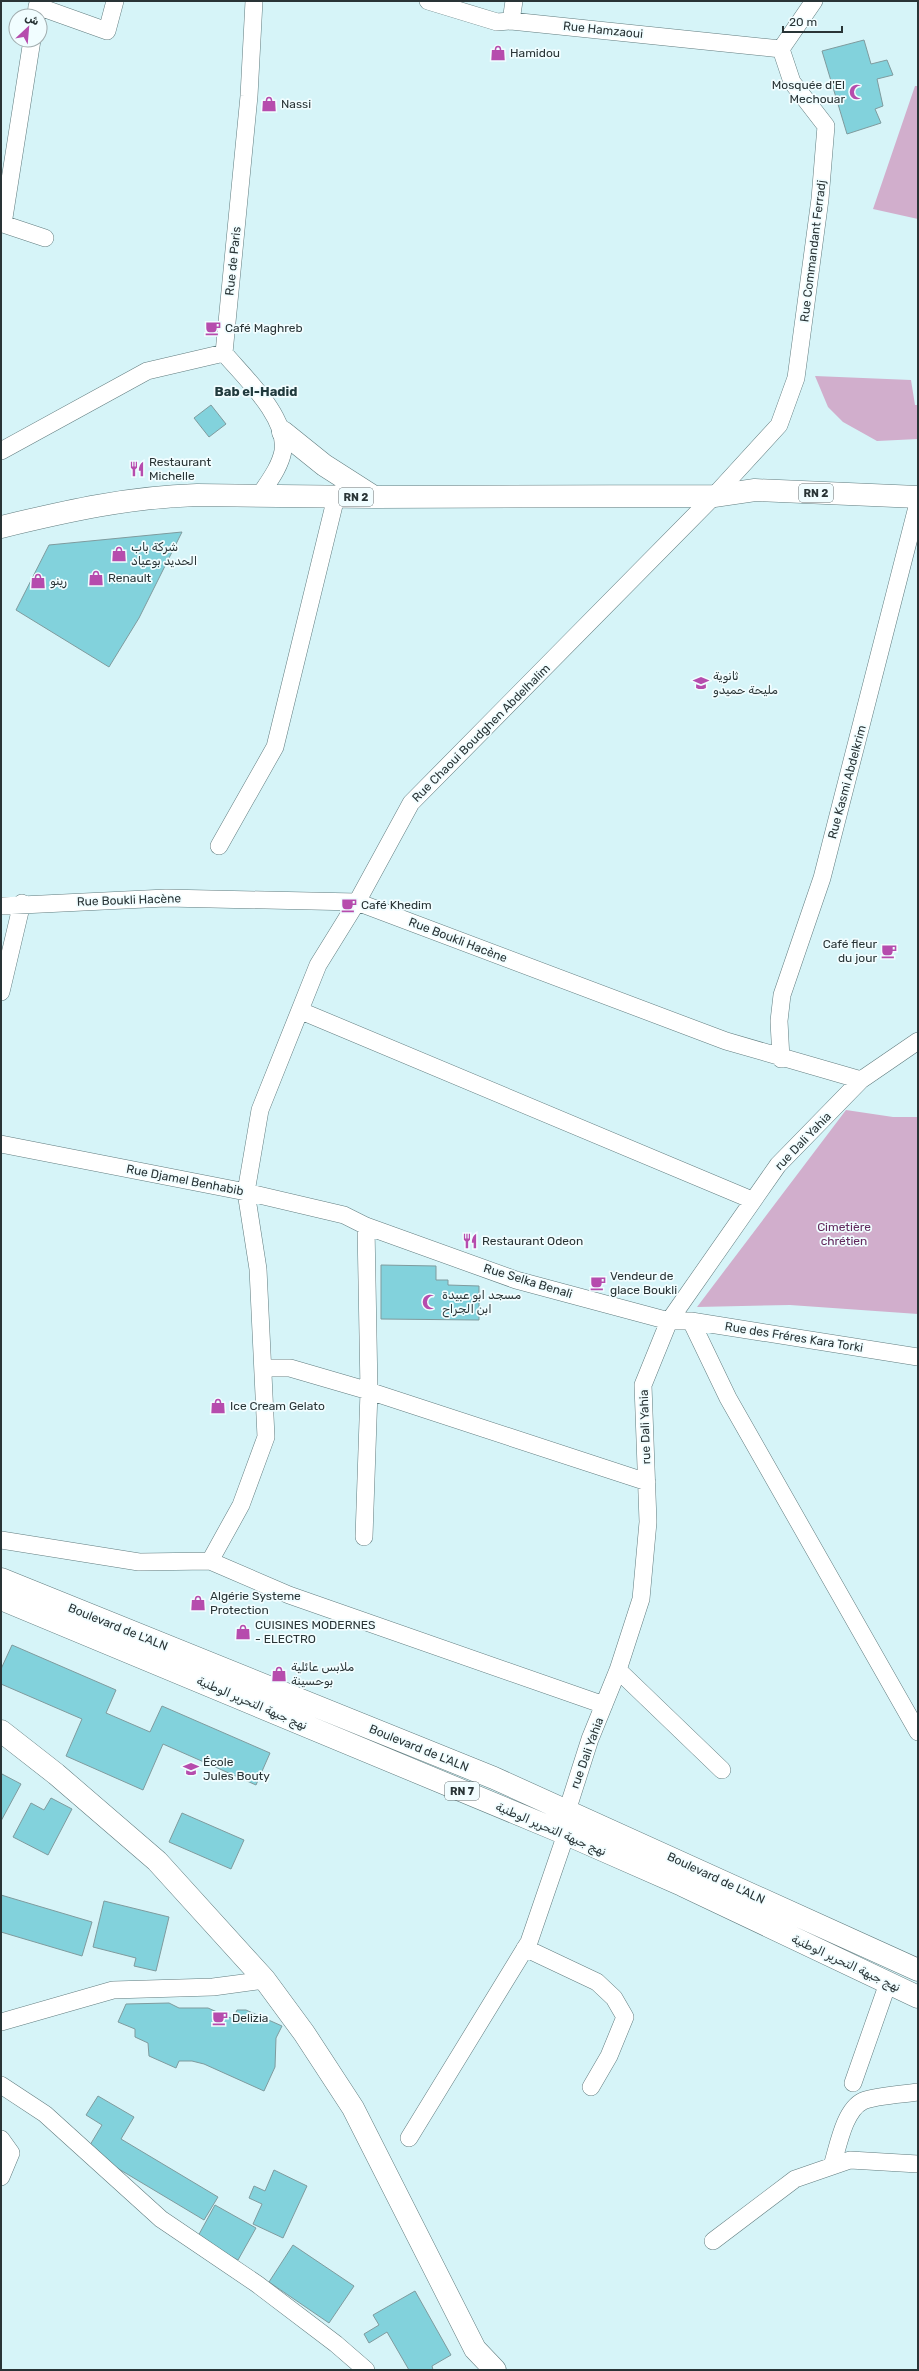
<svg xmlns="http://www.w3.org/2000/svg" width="919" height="2371" font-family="Rubik,'Noto Naskh Arabic',sans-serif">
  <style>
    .green { fill: #d1aecc }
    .building { fill: #82d2dc; stroke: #7f9b9e }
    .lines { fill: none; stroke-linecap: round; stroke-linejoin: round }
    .street-casing { stroke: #617c7f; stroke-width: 18 }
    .secondary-casing { stroke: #617c7f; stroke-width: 23 }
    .primary-casing { stroke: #617c7f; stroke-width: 23 }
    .street { stroke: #fff; stroke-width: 17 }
    .secondary { stroke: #fff; stroke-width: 22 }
    .primary { stroke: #fff; stroke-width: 22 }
    .labels { text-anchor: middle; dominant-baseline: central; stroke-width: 3.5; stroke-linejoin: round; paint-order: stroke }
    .shield { fill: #f1fdff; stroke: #657072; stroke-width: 1 }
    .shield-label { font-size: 11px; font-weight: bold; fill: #293436 }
    .street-label { font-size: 12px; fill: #293436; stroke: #f1fdff }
    .poi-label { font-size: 12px; fill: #293436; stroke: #f1fdff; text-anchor: start }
    .park-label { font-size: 12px; fill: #61285c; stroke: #f1fdff }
    .neighbourhood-label { font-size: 13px; font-weight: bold; fill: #213a3d; stroke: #f1fdff }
  </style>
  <rect width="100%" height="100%" fill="#d6f4f8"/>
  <path class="green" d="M915 86H918V219L873 209Z
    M815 376 911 380 915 405H918V439L877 441 843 422 828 407Z
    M846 1110 893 1117H918V1314L790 1305 697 1307Z"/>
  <path class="building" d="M864 40 871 64 887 60 893 75 877 79 883 106 875 109 881 123 847 134 822 51Z
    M211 405 226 424 209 437 194 418Z
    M182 532 139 618 109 667 16 610 49 545Z
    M381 1265 436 1266V1280H448V1285L479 1286V1320L381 1319Z
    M12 1645 116 1690 106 1713 150 1732 162 1706 270 1753 256 1785 163 1744 143 1790 66 1756 82 1719 1 1684V1669Z
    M2 1774 21 1784 1 1821V1776Z
    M51 1798 72 1809 48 1855 13 1837 31 1803 44 1810Z
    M182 1813 244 1840 231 1869 169 1842Z
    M1 1895 92 1922 82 1956 1 1932Z
    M104 1901 169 1917 156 1971 134 1966 136 1958 93 1947Z
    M169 2003 179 2008H208L233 2019 237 2010H246L282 2026 276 2038 275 2067 264 2091 204 2064 192 2061H179L176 2068 149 2056 148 2043 135 2037V2029L118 2022 126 2004Z
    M98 2096 134 2117 121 2139 218 2197 204 2220 87 2150 102 2125 86 2115Z
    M274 2170 307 2186 283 2238 253 2224 262 2204 249 2198 254 2186 265 2191Z
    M215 2205 256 2228 238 2260 197 2238Z
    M293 2245 354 2286 329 2323 269 2282Z
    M415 2291 451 2355 432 2366 433 2370H409L387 2332 369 2343 364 2334 379 2325 373 2315Z"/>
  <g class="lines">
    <defs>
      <path id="street" d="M254 1 249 96 224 353C244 377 288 417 283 451 280 467 269 481 260 495
        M428 1 497 22 511 21 781 49
        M36 16 37 6 107 31 115 1
        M511 21 514 1
        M32 40 3 224 45 238
        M1 451 147 371 224 353
        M219 846 275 747 336 497
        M1 906 166 898 357 902 726 1041 861 1080
        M1 992 22 903
        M301 1011 752 1200
        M781 1059 779 1021 782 995 822 878 918 503
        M1 1144 246 1192 344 1215 366 1226 516 1280 669 1321H691L918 1357
        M366 1226 369 1391 647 1482
        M691 1321 728 1398 918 1732
        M263 1368H290L369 1391 364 1537
        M1 1540 139 1562 210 1561 289 1595 604 1705
        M210 1561 241 1505 266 1437 258 1269 246 1192 260 1110 318 965 357 902 411 803 714 496 779 425 796 378 820 199 826 126 792 82 781 49 814 1
        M618 1670 722 1770
        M525 1948 597 1982 614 1998 625 2017 609 2056 591 2087
        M1 2022 113 1990 213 1987 265 1980
        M853 2083 888 1983
        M1 2085 45 2114 161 2219 257 2284 336 2344 366 2370
        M409 2138 529 1942 566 1834 567 1811 590 1739 618 1670 641 1599 648 1522 643 1385 669 1321 778 1165 861 1080 918 1041
        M1 2139 11 2153 1 2177
        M832 2166C838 2147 844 2110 863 2101 873 2096 905 2094 918 2092
        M713 2241 795 2179 850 2160 918 2164"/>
      <path id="secondary" d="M1 1731 56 1774 157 1861 265 1980 304 2033 353 2108 475 2349 495 2370"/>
      <path id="primary" d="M283 432 324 465 374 497
        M1 527C67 511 129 497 197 495L375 497 714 496 755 490 918 497
        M1 1579 494 1778 918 1970
        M1 1599 566 1834 682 1885 918 1997"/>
    </defs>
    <use href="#street" class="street-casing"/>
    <use href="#secondary" class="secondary-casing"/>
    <use href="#primary" class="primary-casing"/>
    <use href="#street" class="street"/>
    <use href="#secondary" class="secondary"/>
    <use href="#primary" class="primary"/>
  </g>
  <defs>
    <symbol id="shop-bare" viewBox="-9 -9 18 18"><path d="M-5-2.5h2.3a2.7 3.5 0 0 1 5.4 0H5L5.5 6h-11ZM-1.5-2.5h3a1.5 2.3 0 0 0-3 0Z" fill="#b64cad" stroke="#f1fdff" stroke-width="2.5" paint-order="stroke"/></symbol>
    <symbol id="mosque-bare" viewBox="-9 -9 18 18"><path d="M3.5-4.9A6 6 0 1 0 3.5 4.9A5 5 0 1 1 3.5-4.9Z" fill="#b64cad" stroke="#f1fdff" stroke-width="2.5" paint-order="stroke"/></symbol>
    <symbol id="cafe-bare" viewBox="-9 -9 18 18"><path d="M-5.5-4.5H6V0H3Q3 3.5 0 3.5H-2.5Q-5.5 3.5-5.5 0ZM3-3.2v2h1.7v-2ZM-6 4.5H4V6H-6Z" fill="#b64cad" stroke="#f1fdff" stroke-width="2.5" paint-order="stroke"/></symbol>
    <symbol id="restaurant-bare" viewBox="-9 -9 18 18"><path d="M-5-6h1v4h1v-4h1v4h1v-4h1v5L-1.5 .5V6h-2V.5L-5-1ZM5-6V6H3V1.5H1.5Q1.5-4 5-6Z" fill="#b64cad" stroke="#f1fdff" stroke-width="2.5" paint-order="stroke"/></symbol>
    <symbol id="school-bare" viewBox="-9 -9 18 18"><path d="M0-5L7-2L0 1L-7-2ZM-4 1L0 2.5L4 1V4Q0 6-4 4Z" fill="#b64cad" stroke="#f1fdff" stroke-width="2.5" paint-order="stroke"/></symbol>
  </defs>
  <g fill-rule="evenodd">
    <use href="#shop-bare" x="487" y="42" width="22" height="22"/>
    <use href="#mosque-bare" x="846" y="81" width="22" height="22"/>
    <use href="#shop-bare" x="258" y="93" width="22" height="22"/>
    <use href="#cafe-bare" x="202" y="317" width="22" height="22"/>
    <use href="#restaurant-bare" x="126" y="458" width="22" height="22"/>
    <use href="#shop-bare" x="108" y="543" width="22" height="22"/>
    <use href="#shop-bare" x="85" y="567" width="22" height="22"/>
    <use href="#shop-bare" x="27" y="570" width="22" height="22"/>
    <use href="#school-bare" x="690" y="672" width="22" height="22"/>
    <use href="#cafe-bare" x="338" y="894" width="22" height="22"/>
    <use href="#cafe-bare" x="878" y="940" width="22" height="22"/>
    <use href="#restaurant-bare" x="459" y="1230" width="22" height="22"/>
    <use href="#cafe-bare" x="587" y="1272" width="22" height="22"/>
    <use href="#mosque-bare" x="419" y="1291" width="22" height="22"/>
    <use href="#shop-bare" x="207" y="1395" width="22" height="22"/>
    <use href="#shop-bare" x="187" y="1592" width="22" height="22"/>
    <use href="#shop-bare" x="232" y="1621" width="22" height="22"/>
    <use href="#shop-bare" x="268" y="1663" width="22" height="22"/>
    <use href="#school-bare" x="180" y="1758" width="22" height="22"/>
    <use href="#cafe-bare" x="209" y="2007" width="22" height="22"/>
  </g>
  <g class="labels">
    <g class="shield">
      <rect x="799" y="484" width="34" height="18" rx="3"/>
      <rect x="339" y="488" width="34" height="18" rx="3"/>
      <rect x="445" y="1782" width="34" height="18" rx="3"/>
    </g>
    <g class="shield-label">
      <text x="816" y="493">RN 2</text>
      <text x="356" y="497">RN 2</text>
      <text x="462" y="1791">RN 7</text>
    </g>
    <g class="street-label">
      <text transform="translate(603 30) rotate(6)">Rue Hamzaoui</text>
      <text transform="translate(813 251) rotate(-83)">Rue Commandant Ferradj</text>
      <text transform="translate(233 261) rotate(-84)">Rue de Paris</text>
      <text transform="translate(481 733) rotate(-45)">Rue Chaoui Boudghen Abdelhalim</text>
      <text transform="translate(847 782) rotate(-75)">Rue Kasmi Abdelkrim</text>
      <text transform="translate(129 900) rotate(-2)">Rue Boukli Hacène</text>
      <text transform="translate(458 940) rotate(21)">Rue Boukli Hacène</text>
      <text transform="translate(803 1141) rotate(-46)">rue Dali Yahia</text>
      <text transform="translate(185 1180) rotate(11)">Rue Djamel Benhabib</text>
      <text transform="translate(528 1281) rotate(17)">Rue Selka Benali</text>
      <text transform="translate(794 1337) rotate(9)">Rue des Fréres Kara Torki</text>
      <text transform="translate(645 1427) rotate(-92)">rue Dali Yahia</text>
      <text transform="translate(118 1627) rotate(22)">Boulevard de L'ALN</text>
      <text transform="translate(252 1703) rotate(23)">نهج جبهة التحرير الوطنية</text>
      <text transform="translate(419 1748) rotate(22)">Boulevard de L'ALN</text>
      <text transform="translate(587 1753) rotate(-70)">rue Dali Yahia</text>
      <text transform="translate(551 1829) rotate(23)">نهج جبهة التحرير الوطنية</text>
      <text transform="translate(716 1878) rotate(25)">Boulevard de L'ALN</text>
      <text transform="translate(846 1963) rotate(25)">نهج جبهة التحرير الوطنية</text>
    </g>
    <g class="poi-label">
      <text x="510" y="53">Hamidou</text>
      <text x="845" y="85" text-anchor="end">Mosquée d'El<tspan x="845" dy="14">Mechouar</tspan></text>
      <text x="281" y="104">Nassi</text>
      <text x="225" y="328">Café Maghreb</text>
      <text x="149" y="462">Restaurant<tspan x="149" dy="14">Michelle</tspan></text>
      <text x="131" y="547">شركة باب<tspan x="131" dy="14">الحديد بوعياد</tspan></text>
      <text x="108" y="578">Renault</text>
      <text x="50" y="581">رينو</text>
      <text x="713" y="676">ثانوية<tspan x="713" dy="14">مليحة حميدو</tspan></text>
      <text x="361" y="905">Café Khedim</text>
      <text x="877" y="944" text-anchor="end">Café fleur<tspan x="877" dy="14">du jour</tspan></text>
      <text x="482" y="1241">Restaurant Odeon</text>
      <text x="610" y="1276">Vendeur de<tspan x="610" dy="14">glace Boukli</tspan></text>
      <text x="442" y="1295">مسجد ابو عبيدة<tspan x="442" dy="14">ابن الجراح</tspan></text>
      <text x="230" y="1406">Ice Cream Gelato</text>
      <text x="210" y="1596">Algérie Systeme<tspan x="210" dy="14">Protection</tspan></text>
      <text x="255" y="1625">CUISINES MODERNES<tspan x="255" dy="14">- ELECTRO</tspan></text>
      <text x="291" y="1667">ملابس عائلية<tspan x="291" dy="14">بوحسينة</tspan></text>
      <text x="203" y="1762">École<tspan x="203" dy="14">Jules Bouty</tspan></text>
      <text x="232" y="2018">Delizia</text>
    </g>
    <g class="park-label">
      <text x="844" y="1227">Cimetière<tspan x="844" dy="14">chrétien</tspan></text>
    </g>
    <g class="neighbourhood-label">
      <text x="256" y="391">Bab el-Hadid</text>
    </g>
  </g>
  <rect width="919" height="2371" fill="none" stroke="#293436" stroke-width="4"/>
  <g transform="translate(28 28) rotate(26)"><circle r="19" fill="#f1fdff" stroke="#a1adaf"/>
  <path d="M0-3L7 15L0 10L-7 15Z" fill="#b64cad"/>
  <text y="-6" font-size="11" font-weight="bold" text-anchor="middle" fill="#293436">ش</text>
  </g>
  <path d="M783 26v6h59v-6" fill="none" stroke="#293436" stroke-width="2"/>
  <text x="789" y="26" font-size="12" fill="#293436" stroke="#f1fdff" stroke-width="3" paint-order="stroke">20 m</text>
</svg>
